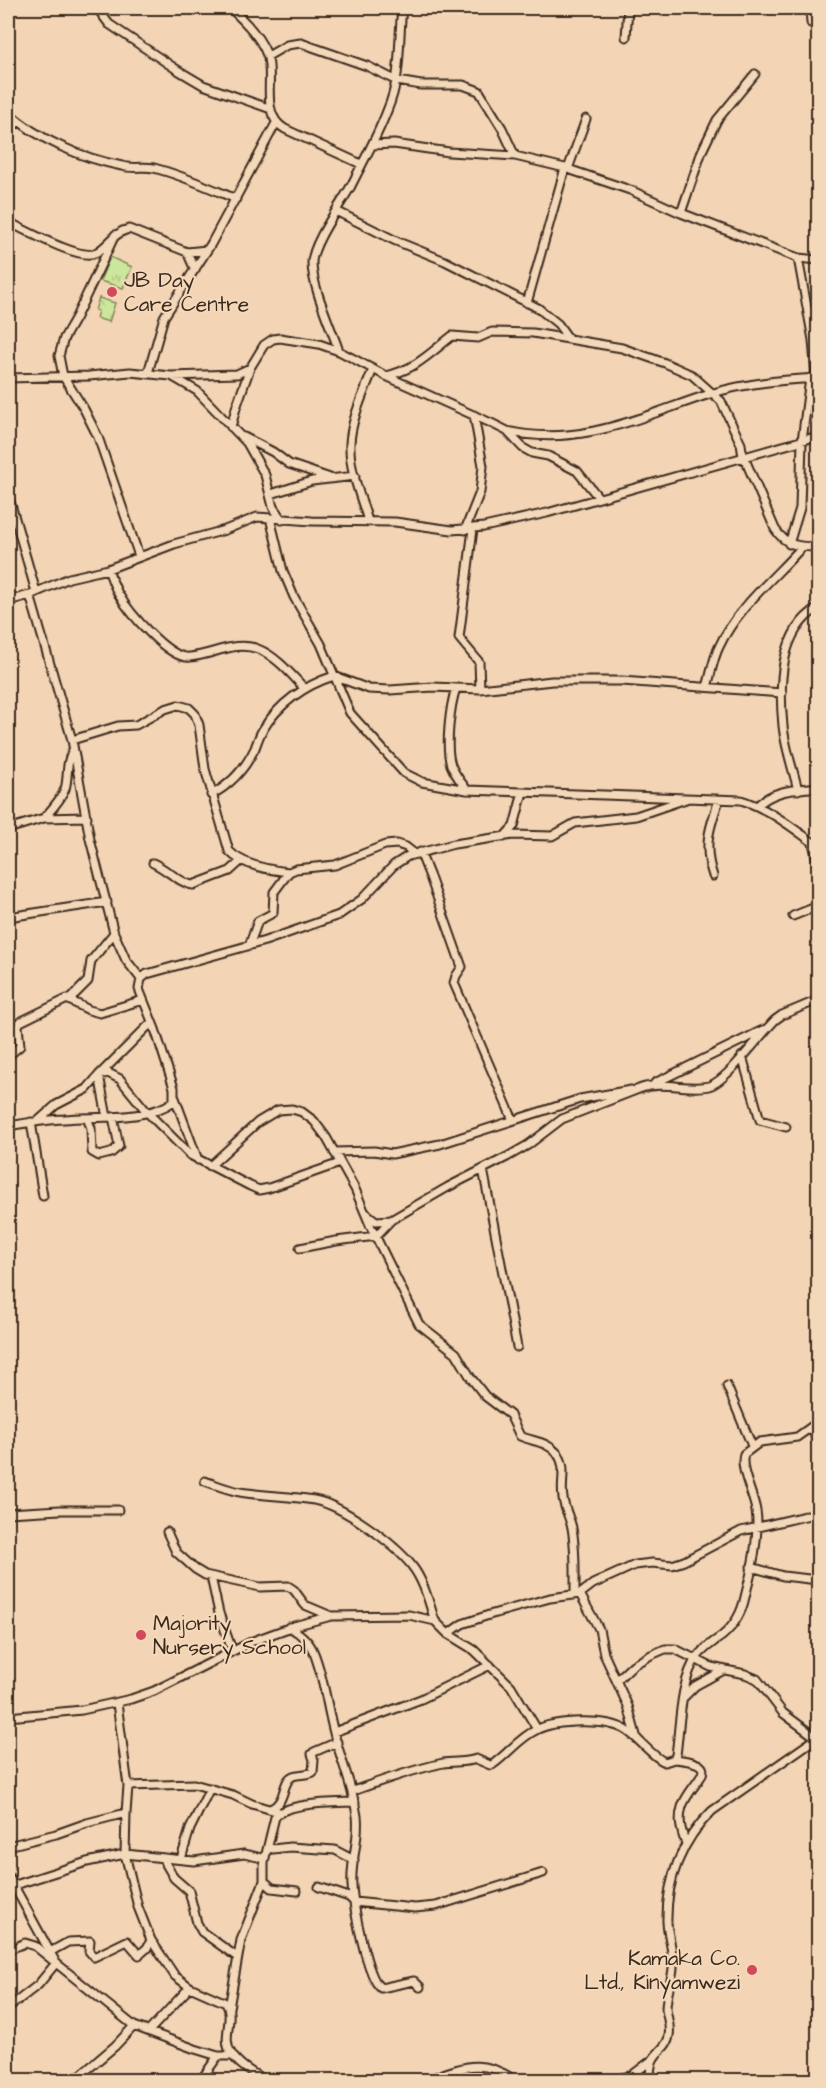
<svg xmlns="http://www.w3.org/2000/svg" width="826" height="2088" font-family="'Architects Daughter',sans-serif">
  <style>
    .grass { fill: url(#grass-tufts); stroke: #84885d; stroke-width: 1.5 }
    .park { fill: url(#park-crowns); stroke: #84885d; stroke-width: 1.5 }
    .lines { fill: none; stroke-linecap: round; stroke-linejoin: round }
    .street-casing { stroke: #3b2a1e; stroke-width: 11 }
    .street { stroke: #f4d8ba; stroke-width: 7 }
    .poi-dot { fill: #d1495b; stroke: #f4d8ba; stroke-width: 2 }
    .labels { text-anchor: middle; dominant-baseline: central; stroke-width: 4.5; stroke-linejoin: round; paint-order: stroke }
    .poi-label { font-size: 21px; fill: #3b2a1e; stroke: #f4d8ba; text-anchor: start }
  </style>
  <defs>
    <pattern id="grass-tufts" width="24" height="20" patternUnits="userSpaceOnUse" patternTransform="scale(1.5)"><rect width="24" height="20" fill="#cce69c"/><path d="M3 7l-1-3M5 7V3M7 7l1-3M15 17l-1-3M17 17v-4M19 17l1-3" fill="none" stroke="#b0c586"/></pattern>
    <pattern id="park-crowns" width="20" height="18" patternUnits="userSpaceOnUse" patternTransform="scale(1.5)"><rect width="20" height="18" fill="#cce69c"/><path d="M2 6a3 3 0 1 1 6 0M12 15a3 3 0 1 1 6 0" fill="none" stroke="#b0c586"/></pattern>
  </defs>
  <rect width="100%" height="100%" fill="#f3d4b5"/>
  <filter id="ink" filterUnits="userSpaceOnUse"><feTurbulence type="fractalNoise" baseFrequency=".0167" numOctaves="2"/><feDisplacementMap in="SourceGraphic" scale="12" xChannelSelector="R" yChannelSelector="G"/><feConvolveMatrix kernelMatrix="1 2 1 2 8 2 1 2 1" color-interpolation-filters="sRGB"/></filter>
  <g filter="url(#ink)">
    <path class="grass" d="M110 257 132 267 123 288 100 281Z"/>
    <path class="park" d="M99 298 115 303 109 322 96 318 98 311 95 310Z"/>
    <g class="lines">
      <defs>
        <path id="street" d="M97 8 109 24 176 69 203 85 271 109
          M230 8C245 21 260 36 267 55 275 78 259 114 285 129L361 164
          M810 8 811 23
          M762 9 810 8
          M626 37 628 8
          M268 56 287 45 301 43 367 66 397 81 421 85H463L479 91 502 128 515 156
          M8 112C38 140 82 158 122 166 133 169 144 166 154 168 182 175 210 188 236 199
          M8 130 18 122
          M372 145 394 144 449 152 515 156 565 168 630 190 681 213 798 258 818 260
          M568 169 586 119
          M336 211 396 241 445 261 538 308 558 324 568 338
          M681 213 702 151 717 120 755 74
          M8 222C24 229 80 261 95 253 108 247 114 232 129 229L187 252 207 250
          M115 235 76 317 64 338 59 356 63 376 84 409 98 437 139 556
          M187 252 195 270
          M798 258 813 340 816 378
          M527 303 565 168
          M808 314 818 308
          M339 351C331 327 312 287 312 263 312 244 341 204 351 186 363 162 377 137 387 111 402 76 398 44 402 8
          M148 373 164 317 211 244 276 123
          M386 376C416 369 429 354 452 336L478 338 492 332 533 333 622 348 665 363 692 375 721 401 741 444 743 457
          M173 377 197 391 247 443 265 475 273 507 282 520
          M8 378 89 376 130 372 171 376 237 374 250 368 264 345 273 339 280 338 319 344 339 351 386 376 491 423 507 431 523 448 532 453 548 456 577 471 599 498
          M231 427 236 408 250 368
          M507 431C582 448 641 416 710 394 745 383 782 380 818 378
          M244 437 273 452 289 464 330 478
          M744 457 775 529C786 546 799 547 818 547
          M8 494 36 592
          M271 494 312 481 355 476
          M270 518 283 571 294 597 321 644 350 713 404 773 422 782 467 790 741 800C770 809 794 829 818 846
          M368 521C361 497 349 470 350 444 351 419 364 393 373 369
          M473 529 459 638 479 662 480 689
          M465 530 480 492 483 466 474 415
          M789 544 800 508 802 441 810 378
          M108 569C111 577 114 587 119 595 129 612 169 660 190 657 213 655 235 640 258 649 276 656 291 674 304 688
          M30 595 72 740 90 839 114 933 126 960 141 979
          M8 601 30 595 69 578 108 569 174 544 225 530 257 517 312 521 395 522 452 530 484 527 547 513 818 436
          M707 687C711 674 713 659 719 647 737 608 774 578 802 547
          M456 688C450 706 445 747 451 765 455 775 461 782 467 790
          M72 740 118 726 136 725 165 709 178 705 189 708 195 714 199 725 205 769 229 851C243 866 270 870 289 872
          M798 790C793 769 785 747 783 726 779 686 779 631 818 608
          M211 795C232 784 245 769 255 748 257 743 259 736 262 731 278 704 305 685 334 676L369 689 390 690 433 687 480 689 552 681H622L782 693
          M757 806C774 789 796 790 818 787
          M44 818C52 809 61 800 65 789 69 776 65 764 73 750
          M8 829 44 818 87 817
          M504 837 514 826 523 792
          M813 843 818 864
          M420 852 430 877 462 967 456 976 454 983 513 1120
          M153 863C165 868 181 884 193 885L230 871 242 860
          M713 876C703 846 709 829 719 800
          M793 916 818 906
          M8 917 107 902
          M249 946 258 921 273 913 274 892 289 872 296 869 335 865 385 845 397 844 406 847 415 854
          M70 999 88 981 91 961 114 933
          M8 1056 20 1046 18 1026 20 1022 67 999 89 1010 100 1013 143 1000
          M742 1056 760 1120 786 1127
          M655 1083 763 1030
          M175 1098 198 1160
          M107 1117 99 1075 152 1022
          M87 1118 91 1128 92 1152 99 1156 111 1153 119 1146 113 1117
          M38 1121 56 1105 87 1089 99 1075 108 1073 120 1079 147 1112 190 1155 250 1186 259 1190 269 1188 340 1163
          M31 1122 43 1196
          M8 1126C26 1123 45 1120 64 1119 96 1116 148 1121 174 1101V1088L155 1029 139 989 141 979 147 974 265 941 339 915 362 899 394 865 408 856 454 844 513 835 552 836 575 823 636 816 686 799
          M334 1152 374 1151 392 1154 440 1144 580 1099 631 1090
          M210 1166 258 1122 278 1110 292 1109 302 1112 314 1121 326 1137 355 1189 370 1225 419 1324 456 1353 471 1378 485 1396 510 1415 520 1436C534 1442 546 1441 557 1453 568 1467 560 1482 563 1498 564 1508 570 1518 572 1528 576 1550 575 1571 575 1593
          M483 1169 517 1347
          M366 1213 376 1221 391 1220 448 1187 507 1157 528 1145 562 1119 639 1089C664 1080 687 1091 709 1086 727 1081 760 1035 775 1020L782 1015 818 1000
          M300 1248 336 1241 376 1236 391 1220
          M727 1386 752 1446
          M813 1426 818 1452
          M205 1481C216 1485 228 1490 240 1492 265 1496 290 1496 314 1500 342 1505 394 1543 412 1566 424 1581 429 1603 435 1621
          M8 1513 60 1510H118
          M167 1532 176 1552 195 1569 205 1575 260 1587 288 1586 294 1590 305 1605 331 1616
          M751 1567 783 1576 818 1580
          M211 1577 219 1613 232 1650
          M580 1594 593 1584 635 1565 652 1563 672 1565 684 1561 741 1531 818 1513
          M289 1627C300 1633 310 1642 314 1653 324 1678 327 1707 334 1733 341 1761 353 1787 357 1816 360 1839 350 1862 352 1885 353 1904 367 1979 381 1988L414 1981 420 1987
          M448 1634 462 1624 489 1615 550 1598 580 1594 599 1629 604 1654 628 1706 637 1739
          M617 1680 633 1665 651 1655 665 1649H675L711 1667 745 1674 757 1679 783 1713 818 1739
          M684 1697 695 1686 724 1670
          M117 1703 128 1786 126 1813 125 1854 138 1907 151 1940 175 1976 190 1987 226 2003C235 2017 221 2038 231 2053 238 2065 253 2073 264 2080
          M8 1717 82 1710 131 1699 154 1691 253 1641 294 1626 331 1616 409 1615 435 1621 448 1634 474 1650 511 1686 537 1729
          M334 1732 421 1699 490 1665
          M674 1759C729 1764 690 1781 682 1807 678 1820 681 1831 686 1844
          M128 1786 194 1784 233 1795 252 1804 279 1812
          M353 1791C383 1780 412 1770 443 1763 454 1761 465 1763 476 1759L490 1765H492C508 1754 519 1738 536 1730 555 1720 607 1718 626 1730 639 1738 652 1757 665 1762L674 1759 676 1755C680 1726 680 1680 697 1657 704 1648 713 1642 722 1636 734 1626 742 1612 745 1597 751 1576 760 1533 756 1511 754 1495 739 1469 744 1454L760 1442 797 1437 818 1422
          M270 1809C287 1803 281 1781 293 1776 299 1774 307 1775 313 1772L314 1760 312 1754 314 1752 337 1742
          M8 1846 56 1834 87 1823 126 1813
          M269 1847 273 1849 290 1847 335 1850 354 1860
          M163 1859 174 1878 189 1891 197 1923 202 1932 237 1957
          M181 1859 190 1829 210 1788
          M8 1875 56 1963 38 1985 8 2008
          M264 1881 272 1888 297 1891
          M12 1886 87 1862 125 1854 194 1861 244 1854 262 1858 264 1862
          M319 1887 349 1897 354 1902 415 1908 436 1906 543 1873
          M8 1950 25 1943 35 1946 134 2026 195 2049 218 2056H232
          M50 1952 68 1942 90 1941 89 1951 94 1957 127 1941 139 1955 147 1948 151 1940
          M229 2008 241 1940 264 1881V1862L275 1817C287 1802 336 1803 355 1802
          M149 2031 190 1987
          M432 2078C465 2066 484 2058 514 2080
          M75 2080 115 2046 134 2026
          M201 2080 218 2056
          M612 2080 631 2076 652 2060
          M650 2080C650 2073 650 2064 654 2058 659 2050 668 2046 669 2036 671 2026 667 2018 666 2009 666 1995 672 1981 673 1968 674 1953 668 1937 667 1922 666 1880 682 1840 712 1811L818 1737"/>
      </defs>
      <use href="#street" class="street-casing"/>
      <use href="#street" class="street"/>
    </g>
  </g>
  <g class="poi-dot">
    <circle cx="112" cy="292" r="6"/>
    <circle cx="141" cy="1635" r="6"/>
    <circle cx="752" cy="1970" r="6"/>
  </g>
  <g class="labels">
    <g class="poi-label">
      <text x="124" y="280">JB Day<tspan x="124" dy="24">Care Centre</tspan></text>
      <text x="153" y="1623">Majority<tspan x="153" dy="24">Nursery School</tspan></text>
      <text x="740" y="1958" text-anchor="end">Kamaka Co.<tspan x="740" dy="24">Ltd., Kinyamwezi</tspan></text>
    </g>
  </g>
  <rect width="826" height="2088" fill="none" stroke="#f4d8ba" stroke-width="30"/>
  <rect x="15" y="15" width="796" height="2058" fill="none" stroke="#3b2a1e" stroke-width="2" filter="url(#ink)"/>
</svg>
